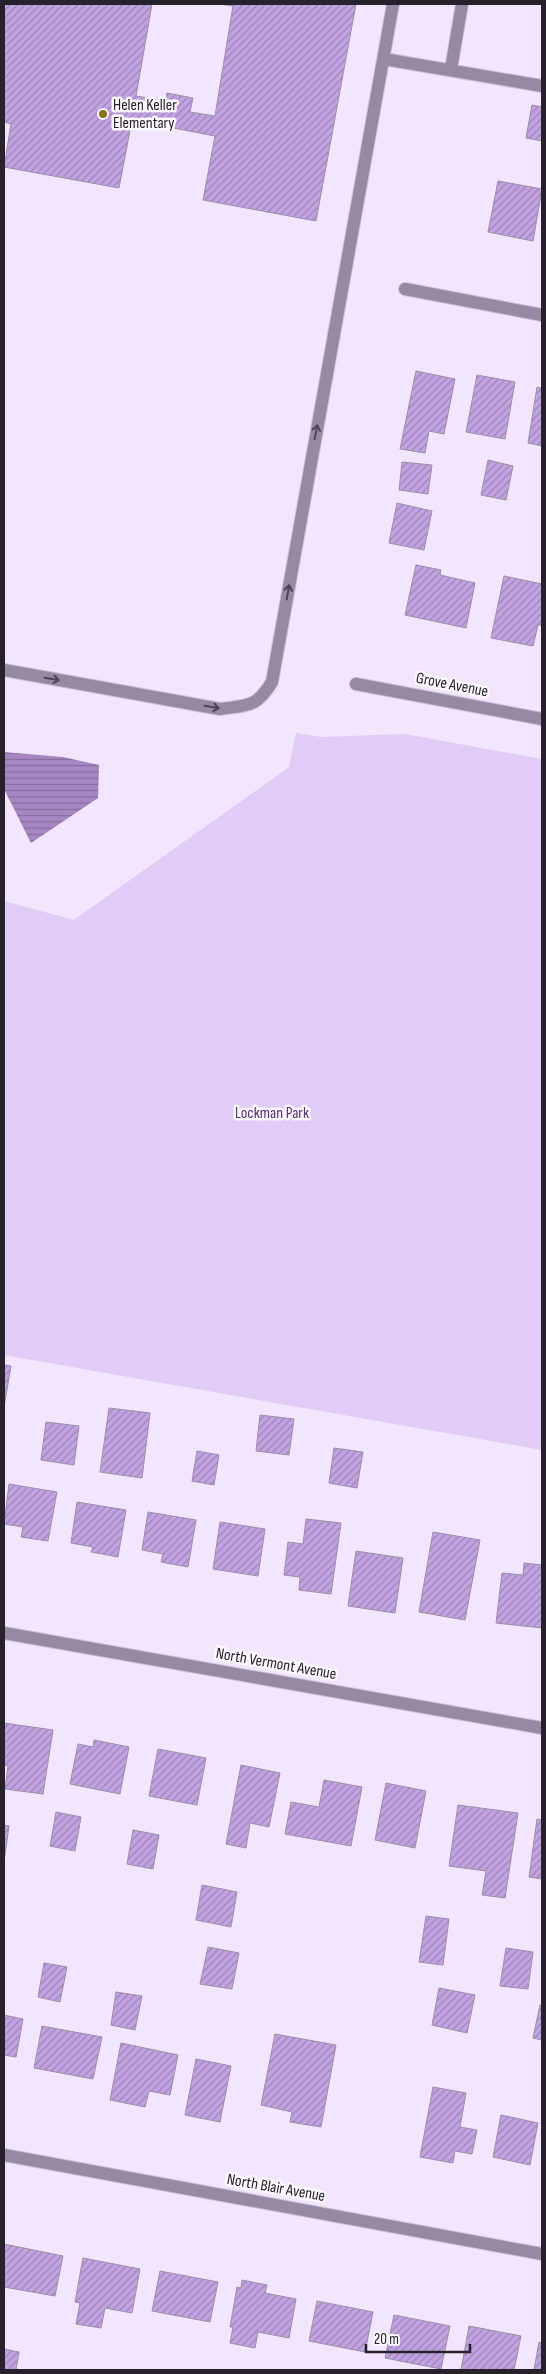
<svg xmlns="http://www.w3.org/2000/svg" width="546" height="2374" font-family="'Sofia Sans Condensed',sans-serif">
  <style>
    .park { fill: #e1cbf7 }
    .water { fill: url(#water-rules) }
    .building { fill: url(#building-hatch); stroke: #9b8ea8 }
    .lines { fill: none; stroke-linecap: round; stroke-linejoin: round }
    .minor-casing { stroke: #ccc3d7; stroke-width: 14 }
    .minor { stroke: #9689a4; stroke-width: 12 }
    .oneway { stroke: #4d4555 }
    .poi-dot { fill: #857416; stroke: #faf7fd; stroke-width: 2 }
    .labels { text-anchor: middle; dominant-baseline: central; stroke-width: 5; stroke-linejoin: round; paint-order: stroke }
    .poi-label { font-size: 16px; fill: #26212b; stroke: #faf7fd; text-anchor: start }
    .street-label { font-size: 16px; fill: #26212b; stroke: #faf7fd }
    .park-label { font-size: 16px; fill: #572e77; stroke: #faf7fd }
  </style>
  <defs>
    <pattern id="water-rules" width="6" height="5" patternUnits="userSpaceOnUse" patternTransform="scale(1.25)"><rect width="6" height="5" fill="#a687c3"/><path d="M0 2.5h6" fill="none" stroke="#876e9f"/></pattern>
    <pattern id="building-hatch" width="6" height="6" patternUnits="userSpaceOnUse" patternTransform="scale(1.25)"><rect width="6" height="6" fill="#c2a3e1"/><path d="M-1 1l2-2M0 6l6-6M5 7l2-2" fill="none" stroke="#9d84b7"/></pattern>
  </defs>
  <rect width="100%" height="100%" fill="#f1e6fd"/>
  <path class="park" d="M296 733 321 737 405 734 542 759V1450L4 1355V901L74 920 289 767Z"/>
  <path class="water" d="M4 752 63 757 99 765 98 798 31 843 4 789Z"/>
  <path class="building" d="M4 4H152L136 96 166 101 167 93 193 98 190 112 215 116 233 6 219 4H356L316 221 203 200 215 136 132 120 119 188 4 167 11 124 4 122Z
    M532 105 542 107V141L526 138Z
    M498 181 542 189 533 241 488 232Z
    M416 371 455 379 444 434 429 431 425 453 400 449Z
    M477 375 515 382 505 439 466 432Z
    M537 387 542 388V446L528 443Z
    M488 460 513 466 506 500 481 495Z
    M402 462 432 465 428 494 399 490Z
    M397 503 432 511 424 550 389 543Z
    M416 565 441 570 440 575 475 583 466 628 405 615Z
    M504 576 542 584V625H538L533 646 491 638Z
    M4 1365 11 1366 4 1407Z
    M109 1408 150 1413 142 1478 100 1472Z
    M260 1415 294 1419 289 1455 256 1451Z
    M46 1422 79 1426 74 1465 41 1460Z
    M334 1448 363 1452 357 1488 329 1483Z
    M197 1451 219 1455 214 1485 192 1481Z
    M9 1484 57 1492 48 1541 21 1537 23 1527 4 1524Z
    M77 1502 126 1510 118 1557 91 1552 93 1547 71 1543Z
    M148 1512 196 1520 188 1567 161 1562 163 1554 142 1550Z
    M306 1519 341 1523 331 1594 299 1590 300 1577 284 1575 288 1542 303 1544Z
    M220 1522 265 1529 258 1576 213 1569Z
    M433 1532 480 1540 465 1620 419 1612Z
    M356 1551 403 1558 395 1613 348 1606Z
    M524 1563 542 1565V1628L496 1623 502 1573 523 1575Z
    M4 1723 53 1730 43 1794 5 1789 8 1766 4 1765Z
    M94 1740 129 1747 120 1794 70 1784 78 1744 93 1747Z
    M158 1749 206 1758 197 1805 149 1796Z
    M241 1765 280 1773 269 1827 250 1823 246 1848 226 1844Z
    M324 1780 362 1787 351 1846 285 1834 291 1802 319 1807Z
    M386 1783 426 1791 415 1848 375 1840Z
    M458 1805 518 1813 505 1898 482 1895 486 1871 449 1866Z
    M56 1812 81 1817 75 1851 50 1846Z
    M537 1819 542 1820V1879L529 1877Z
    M4 1825 9 1826 4 1862Z
    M133 1830 159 1835 153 1869 127 1864Z
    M202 1885 237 1892 231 1927 196 1920Z
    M426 1916 449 1919 443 1965 419 1962Z
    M208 1947 239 1953 232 1989 200 1984Z
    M506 1948 533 1952 528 1989 500 1986Z
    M44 1963 67 1967 60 2002 38 1997Z
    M439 1988 475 1995 467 2033 432 2025Z
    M116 1992 142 1996 135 2030 111 2025Z
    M540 2005H542V2040L533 2038Z
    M4 2015 23 2019 16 2057 4 2055Z
    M42 2026 102 2037 93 2079 34 2068Z
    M275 2034 336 2045 321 2127 290 2122 292 2112 261 2105Z
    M121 2043 178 2055 170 2095 149 2091 145 2107 110 2100Z
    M196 2059 231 2066 220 2122 185 2115Z
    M433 2087 466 2093 460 2127 477 2130 472 2154 455 2151 453 2163 420 2157Z
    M501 2115 538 2123 530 2165 493 2157Z
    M4 2244 63 2256 55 2296 4 2287Z
    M83 2258 140 2269 132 2313 105 2308 101 2328 76 2324 80 2303 75 2302Z
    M160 2271 218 2282 210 2322 152 2311Z
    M242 2280 267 2285 265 2293 296 2299 289 2338 258 2332 255 2348 230 2343 233 2327H230L237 2287 241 2288Z
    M317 2301 373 2312 365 2352 309 2341Z
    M394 2315 450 2326 441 2369 385 2358Z
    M469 2326 521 2336 514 2370H461Z
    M539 2342 542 2343V2370H534Z
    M4 2349 19 2352 16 2370H4Z"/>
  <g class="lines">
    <defs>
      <path id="minor" d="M384 59 542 86
        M451 69 462 4
        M405 289 542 315
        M4 670 220 709C248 705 256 708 272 682L393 4
        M356 684 542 719
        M4 1633 542 1728
        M4 2155 542 2254"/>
    </defs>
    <use href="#minor" class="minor-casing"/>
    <use href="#minor" class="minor"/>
  </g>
  <defs><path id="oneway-shaft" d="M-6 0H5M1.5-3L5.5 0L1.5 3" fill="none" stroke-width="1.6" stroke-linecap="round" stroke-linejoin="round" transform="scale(1.25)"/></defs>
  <g class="oneway">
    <use href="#oneway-shaft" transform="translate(316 432) rotate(-79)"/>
    <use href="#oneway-shaft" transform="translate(288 592) rotate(-80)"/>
    <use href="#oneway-shaft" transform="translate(52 679) rotate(10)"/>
    <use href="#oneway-shaft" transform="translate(212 707) rotate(9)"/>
  </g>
  <circle class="poi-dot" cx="103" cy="114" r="5"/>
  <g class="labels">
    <g class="poi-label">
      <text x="113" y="105">Helen Keller<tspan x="113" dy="18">Elementary</tspan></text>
    </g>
    <g class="street-label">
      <text transform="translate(452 685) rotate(11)">Grove Avenue</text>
      <text transform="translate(276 1664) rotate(10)">North Vermont Avenue</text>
      <text transform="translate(276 2188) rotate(10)">North Blair Avenue</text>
    </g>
    <g class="park-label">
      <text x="272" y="1113">Lockman Park</text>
    </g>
  </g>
  <rect width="546" height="2374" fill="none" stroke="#26212b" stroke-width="10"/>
  <path d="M366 2344v8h104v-8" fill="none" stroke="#26212b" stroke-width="2.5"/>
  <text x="374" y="2344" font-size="15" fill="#26212b" stroke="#faf7fd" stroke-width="4" paint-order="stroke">20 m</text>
</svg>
